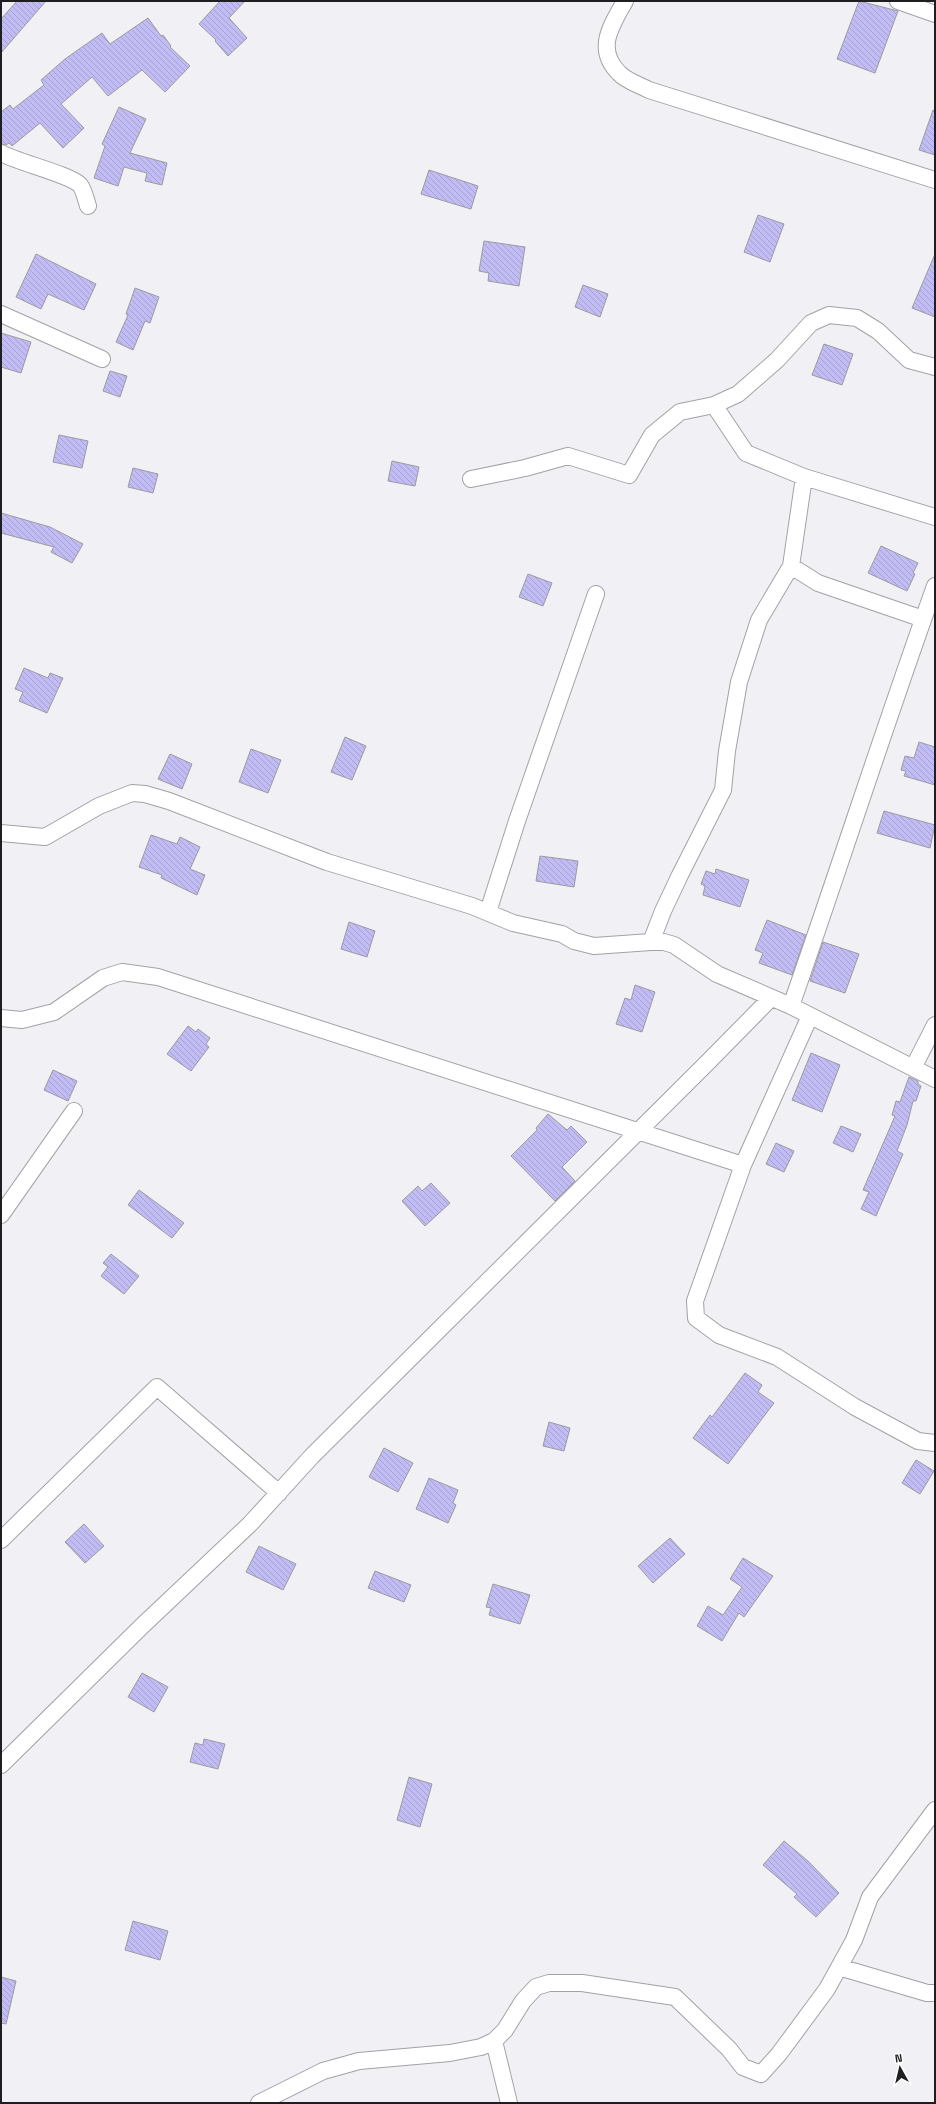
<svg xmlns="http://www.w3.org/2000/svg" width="936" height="2104" font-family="'Space Grotesk',sans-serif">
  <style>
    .building { fill: url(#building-back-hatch); stroke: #9b9a9f }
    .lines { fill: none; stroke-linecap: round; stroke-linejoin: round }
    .minor-casing { stroke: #a2a2a6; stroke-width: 18 }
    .minor { stroke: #fff; stroke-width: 16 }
  </style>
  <defs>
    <pattern id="building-back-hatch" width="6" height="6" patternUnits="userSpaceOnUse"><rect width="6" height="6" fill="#c2bcf4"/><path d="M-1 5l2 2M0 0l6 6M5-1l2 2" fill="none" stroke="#a6a1d1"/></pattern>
  </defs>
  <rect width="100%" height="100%" fill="#f1f1f5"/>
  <path class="building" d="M17 1H46L1 53V19Z
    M220 1H245L229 18 247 38 228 56 215 41 216 40 199 24Z
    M859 1 898 11 875 73 837 59Z
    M148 18 161 36 163 35 171 46 170 47 190 66 165 92 142 70 108 96 92 77 61 104 84 128 63 148 40 123 12 146 9 143 6 145 1 144V112L10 105 13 109 44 85 41 80 65 59 102 33 110 44Z
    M119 107 146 119 130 153 167 163 162 185 145 181 147 173 124 167 118 186 94 178 105 146 102 144Z
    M933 110 935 111V155L919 150Z
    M429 170 478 186 471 209 421 194Z
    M758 215 784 224 770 262 744 252Z
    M484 241 525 247 519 286 488 281 489 273 479 271Z
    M36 254 96 284 84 310 48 294 41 309 16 297Z
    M935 254V317L912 308Z
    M583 285 608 294 600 317 575 307Z
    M135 288 159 297 150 323 145 321 133 350 116 342 128 315 126 314Z
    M1 333 31 342 21 373 1 367Z
    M824 344 853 354 842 385 812 375Z
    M110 371 127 376 120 397 103 391Z
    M59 435 88 441 82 468 53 462Z
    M392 461 419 467 415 486 388 481Z
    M133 468 158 474 153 493 128 487Z
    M1 513 50 527 83 544 72 563 51 552 54 547 1 533Z
    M881 546 918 563 913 573 915 574 907 591 868 573Z
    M528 574 552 583 543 606 519 597Z
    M24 668 48 678 50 673 63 678 47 713 19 701 23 692 15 689Z
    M345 737 366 746 352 780 331 772Z
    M919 742 935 747V785L904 776 906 771 901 770 905 756 914 758Z
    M251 749 281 760 268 793 239 782Z
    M170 754 192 764 182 789 158 779Z
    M884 811 935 825 930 848 877 833Z
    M151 835 177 844 180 837 200 847 190 869 205 875 197 895 161 878 162 875 139 867Z
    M540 856 578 861 574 887 536 881Z
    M716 869 749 880 740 907 703 895 705 886 701 884 706 871 715 874Z
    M767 920 806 935 792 975 759 963 763 953 755 950Z
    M349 922 375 931 367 957 341 949Z
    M823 942 859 954 845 993 810 981Z
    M635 985 655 992 642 1032 616 1024 625 998 631 1000Z
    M188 1026 196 1032 198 1029 210 1038 206 1044 209 1047 191 1071 167 1054Z
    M811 1053 840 1065 822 1112 792 1100Z
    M53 1070 77 1081 68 1101 44 1090Z
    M909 1077 918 1081V1084L921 1086 916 1101H913L907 1125 897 1151 903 1154 876 1216 861 1209 869 1192 863 1190 895 1116 892 1115 896 1101 900 1102Z
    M548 1114 567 1130 571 1126 587 1142 562 1167 575 1181 555 1201 511 1156 537 1130 536 1128Z
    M841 1126 861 1134 853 1152 833 1143Z
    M776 1143 794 1151 784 1172 766 1164Z
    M431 1183 450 1203 425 1226 402 1201 418 1186 422 1191Z
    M139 1190 184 1223 172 1238 128 1205Z
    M111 1254 139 1276 124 1294 101 1276 108 1267 103 1263Z
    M745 1373 762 1385 758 1392 774 1403 728 1464 693 1438 710 1415 712 1417Z
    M549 1422 570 1428 564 1451 543 1446Z
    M384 1448 413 1463 398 1492 369 1477Z
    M916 1460 934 1471 920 1494 902 1483Z
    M429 1478 458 1490 453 1503 456 1505 448 1523 416 1509Z
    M84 1524 104 1546 85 1563 65 1542Z
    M670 1538 685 1554 653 1583 638 1566Z
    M259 1546 296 1564 283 1590 246 1572Z
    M743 1558 773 1576 744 1617 739 1613 722 1641 697 1626 708 1606 723 1615 742 1587 730 1579Z
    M375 1571 411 1585 404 1602 368 1588Z
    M493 1584 530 1595 520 1624 489 1615 491 1608 486 1607Z
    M142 1673 168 1687 154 1712 128 1697Z
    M204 1739 225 1744 218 1769 190 1762 195 1743 203 1745Z
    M409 1777 432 1784 420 1827 397 1820Z
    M784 1841 808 1861 839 1893 816 1917 794 1897 797 1894 763 1865Z
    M133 1921 168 1931 160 1960 125 1950Z
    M1 1977 16 1981 6 2024 1 2023Z"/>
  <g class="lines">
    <defs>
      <path id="minor" d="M625 1C611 26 595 49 619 73 626 81 640 85 649 90L935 180
        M898 1 935 14
        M1 153C17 162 71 175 80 185 84 190 86 200 88 206
        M1 314 102 359
        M714 405 738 394 777 360 811 323 829 315 857 318 878 331 909 360 935 367
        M804 477 935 517
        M471 479 525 468 568 456 629 475 652 435 680 412 714 405 746 453 804 477 791 566
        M1 833 45 837 99 806 132 793 145 794 169 801 327 862 472 906 513 923 562 934 574 941 594 946 651 942H664L674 945 717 974 791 1006 935 1079
        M488 912 517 821 596 594
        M651 942 663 911 680 875 723 790 727 751 739 682 759 620 791 566 818 583 923 619
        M791 1006C840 866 885 725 935 586
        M810 1016 743 1165 695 1301 696 1318 719 1335 777 1357 855 1407 918 1441 935 1443
        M1 1018 22 1020 54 1012 103 978 122 972 158 977 743 1165
        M913 1068 935 1025
        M1 1215 74 1111
        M1 1540 157 1387 279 1493
        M1 1765 142 1626 250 1524 312 1456 707 1063 771 998
        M839 1967 927 1993H935
        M494 2041 509 2103
        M259 2103 323 2071 359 2061 450 2053 481 2047 494 2041 505 2030 523 2001 536 1987 549 1983H582L675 1997 729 2049 743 2067 761 2074 779 2054 827 1989 854 1940 870 1897 935 1810"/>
    </defs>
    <use href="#minor" class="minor-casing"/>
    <use href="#minor" class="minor"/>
  </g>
  <rect width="936" height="2104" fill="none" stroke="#1f1f21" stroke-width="4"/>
  <g transform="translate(900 2068) rotate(352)" stroke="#ffffff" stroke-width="3" paint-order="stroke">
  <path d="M0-3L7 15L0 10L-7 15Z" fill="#1f1f21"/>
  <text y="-6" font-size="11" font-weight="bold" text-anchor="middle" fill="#1f1f21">N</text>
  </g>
</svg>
